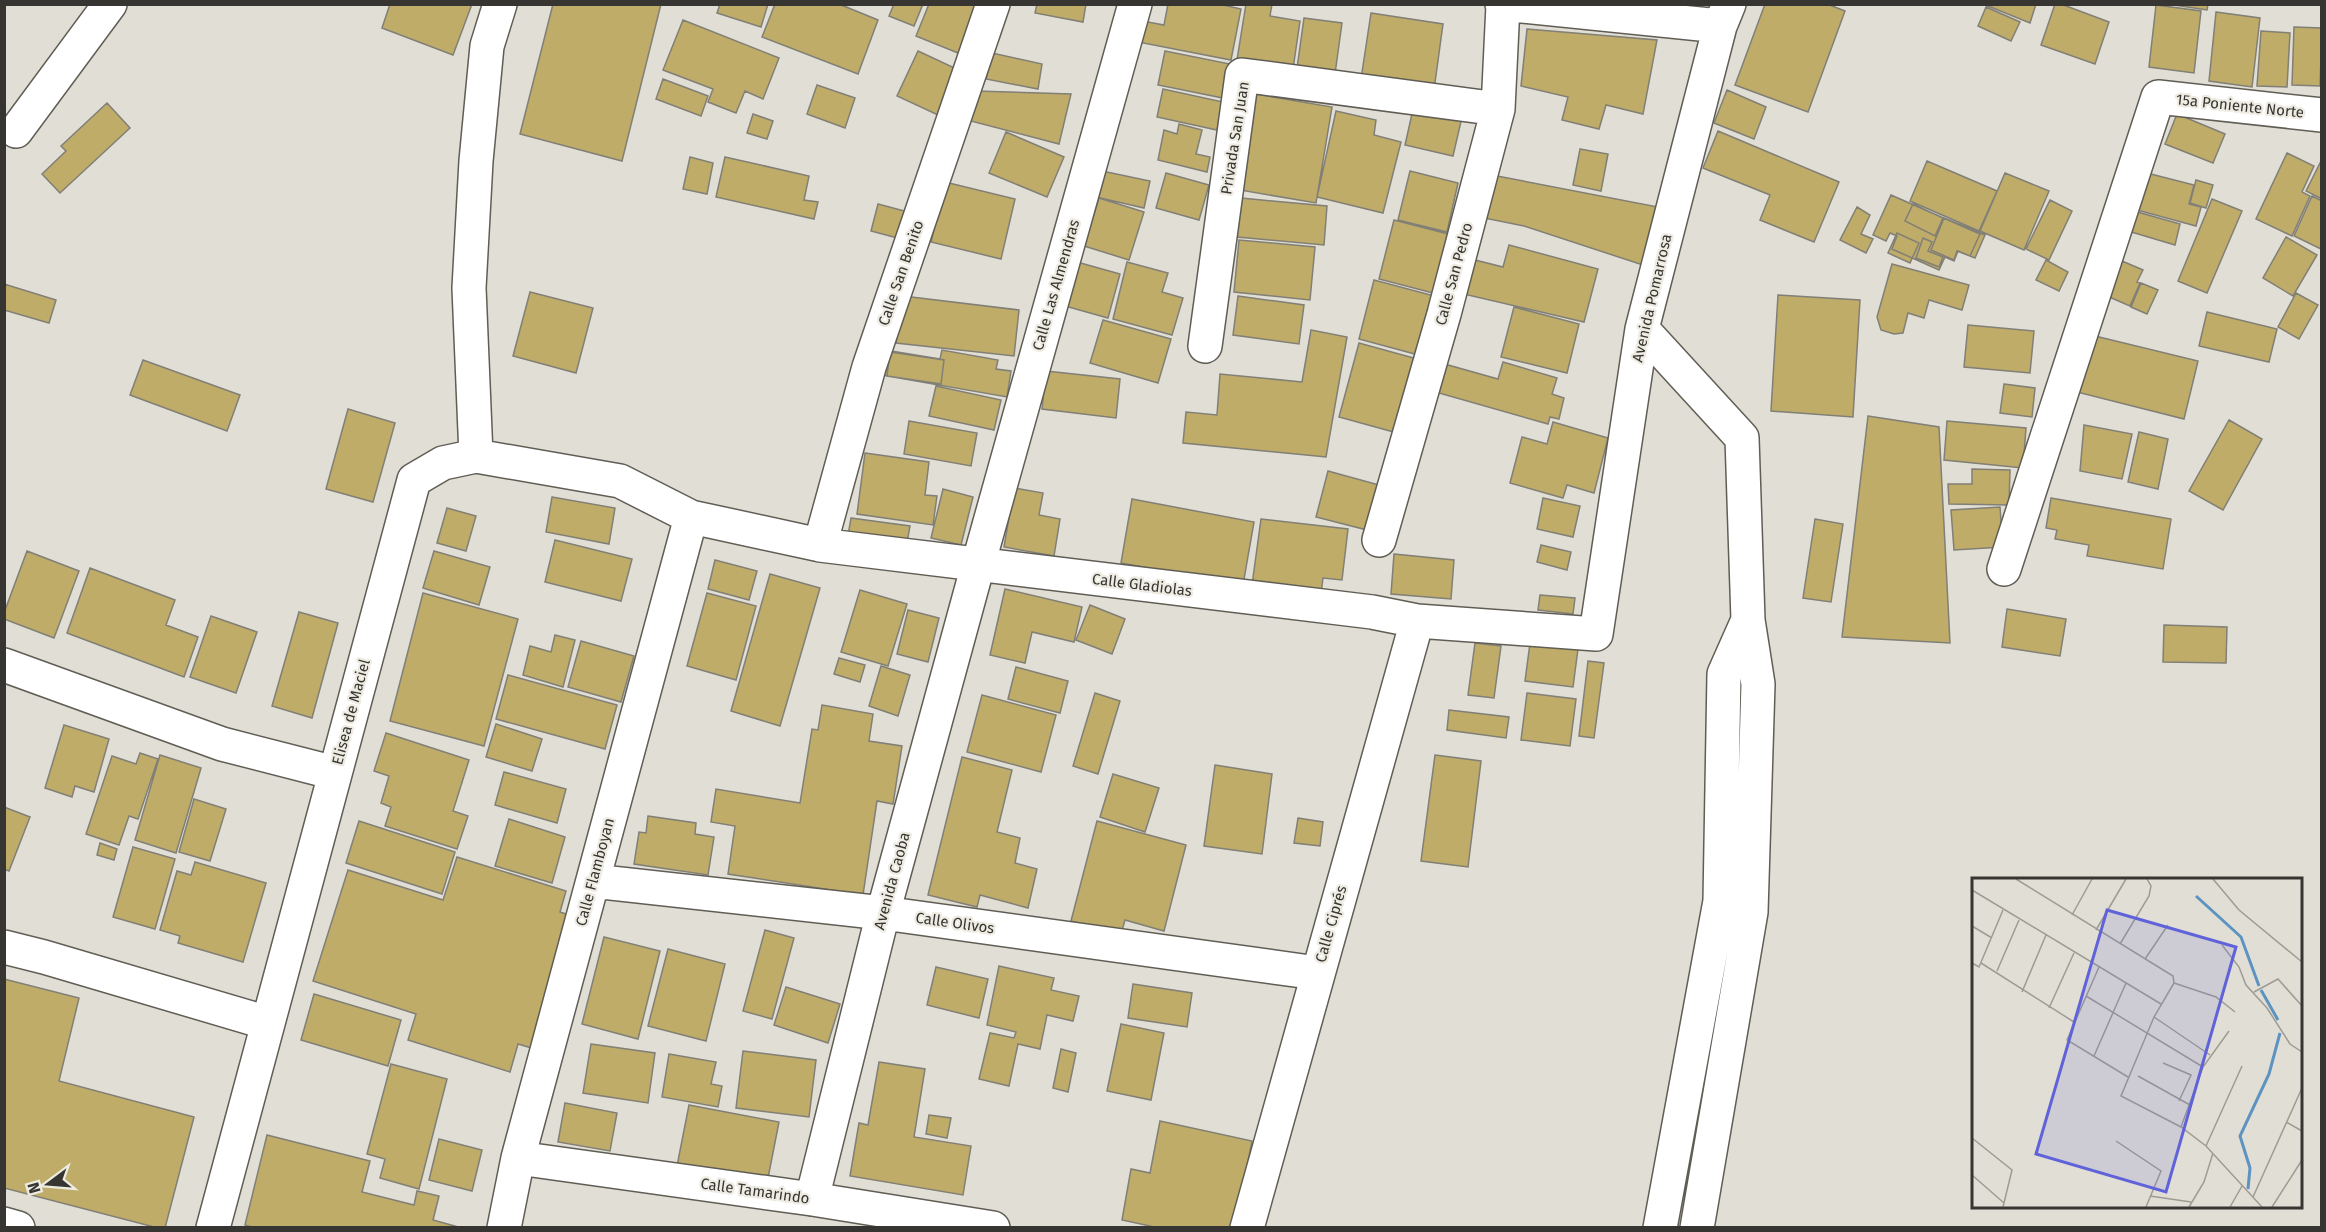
<svg xmlns="http://www.w3.org/2000/svg" width="2326" height="1232" font-family="'Fira Sans',sans-serif">
  <style>
    .building { fill: #bfac69; stroke: #817f76; stroke-width: 1.5 }
    .lines { fill: none; stroke-linecap: round; stroke-linejoin: round }
    .minor-casing { stroke: #605d55; stroke-width: 36 }
    .minor { stroke: #fff; stroke-width: 33 }
    .labels { text-anchor: middle; dominant-baseline: central; stroke-width: 4.5; stroke-linejoin: round; paint-order: stroke }
    .street-label { font-size: 15px; fill: #363531; stroke: #eeece2 }
    .inset-river { fill: none; stroke: #5d93c0; stroke-width: 3 }
    .inset-road { fill: none; stroke: #9d9b93; stroke-width: 1.5 }
    .view { fill: #6062da; fill-opacity: 0.15; stroke: #6062da; stroke-width: 3 }
    .inset-edge { fill: none; stroke: #363531; stroke-width: 3 }
  </style>
  <rect width="100%" height="100%" fill="#e1dfd5"/>
  <path class="building" d="M390 4H472L453 55 382 28Z
    M553 4H661L622 161 520 134Z
    M720 4H768L761 27 717 13Z
    M775 4H839L878 20 858 74 762 37Z
    M894 4H923L914 26 889 16Z
    M929 4H982L963 55 916 36Z
    M1037 4H1086L1083 22 1035 13Z
    M1168 4H1219L1241 9 1231 60 1138 42 1143 21 1164 25Z
    M1246 4H1272L1270 16 1300 21 1293 69 1237 60Z
    M1765 4H1827L1845 11 1808 112 1735 85Z
    M1983 4H2036L2030 23Z
    M2055 4H2061L2109 22 2095 64 2041 45Z
    M2167 4H2208L2207 10Z
    M2156 5 2201 11 2194 73 2149 67Z
    M1986 7 2020 22 2011 41 1978 26Z
    M2216 12 2260 18 2252 87 2209 81Z
    M1371 13 1443 24 1434 90 1361 79Z
    M1304 18 1342 23 1335 74 1297 68Z
    M683 20 779 58 763 99 745 91 736 113 708 102 713 89 663 70Z
    M2294 27 2322 28 2320 86 2292 85Z
    M1527 29 1657 40 1643 114 1606 105 1599 129 1562 120 1568 97 1521 86Z
    M2261 31 2290 33 2287 87 2257 86Z
    M918 51 959 70 938 115 897 96Z
    M1165 51 1230 64 1223 98 1158 85Z
    M992 53 1042 64 1038 89 986 79Z
    M663 79 708 96 701 116 656 99Z
    M817 85 855 98 845 128 807 114Z
    M1163 89 1223 102 1217 130 1157 117Z
    M1727 90 1766 107 1754 139 1714 123Z
    M975 91 1071 94 1059 144 967 120Z
    M1256 94 1332 107 1316 203 1240 190Z
    M107 103 130 128 60 193 42 174 66 151 61 146Z
    M1414 105 1462 117 1453 156 1405 145Z
    M1336 111 1376 120 1374 135 1401 142 1383 213 1317 197Z
    M753 114 773 121 767 139 747 133Z
    M2177 114 2225 134 2213 163 2165 144Z
    M1179 124 1202 130 1196 154 1210 157 1207 172 1158 160 1164 130 1177 134Z
    M1718 131 1839 182 1814 242 1760 220 1770 195 1703 168Z
    M1006 132 1064 157 1047 197 989 173Z
    M1580 149 1608 154 1601 191 1573 185Z
    M2287 153 2314 166 2302 192 2310 196 2292 236 2256 219Z
    M690 157 713 163 707 194 683 189Z
    M725 157 809 176 804 200 818 202 814 219 716 197Z
    M2322 159V199L2306 191Z
    M1927 161 1997 191 1979 231 1910 201Z
    M1102 171 1150 181 1144 208 1096 197Z
    M1410 171 1458 183 1447 232 1398 220Z
    M1166 173 1209 185 1199 220 1156 208Z
    M2005 173 2049 191 2024 250 1980 231Z
    M2147 173 2194 185 2189 204 2201 207 2196 226 2137 210Z
    M1492 175 1658 207 1646 266 1524 226 1484 218Z
    M2196 180 2213 185 2206 208 2190 203Z
    M945 182 1015 199 1001 259 931 242Z
    M1891 195 1980 234 1970 256 1958 251 1954 261 1945 257 1939 270 1892 249 1897 236 1890 233 1886 241 1873 235Z
    M2312 196 2322 201 2321 249 2294 236Z
    M1099 198 1144 212 1129 260 1084 246Z
    M1241 198 1327 206 1324 245 1237 237Z
    M2212 199 2242 211 2207 293 2178 281Z
    M2050 200 2072 211 2049 260 2026 249Z
    M878 204 912 213 905 240 871 231Z
    M1913 204 1943 218 1935 236 1905 221Z
    M1857 207 1870 215 1861 234 1873 239 1866 253 1840 240Z
    M2134 211 2180 224 2175 245 2128 231Z
    M1944 218 1985 235 1975 258 1957 251 1954 260 1931 250Z
    M1394 220 1452 235 1437 294 1379 279Z
    M1897 233 1919 243 1910 263 1888 253Z
    M2286 237 2317 255 2293 296 2263 278Z
    M1923 238 1932 242 1928 251 1943 257 1939 267 1916 258Z
    M1239 240 1315 247 1310 300 1234 292Z
    M1509 245 1598 269 1584 322 1455 292 1463 257 1503 267Z
    M2046 260 2068 272 2059 291 2036 280Z
    M2122 261 2143 270 2137 282 2140 283 2130 306 2107 296Z
    M1077 262 1120 274 1108 318 1065 306Z
    M1127 262 1168 273 1162 292 1183 298 1172 335 1113 319Z
    M1892 264 1969 285 1962 310 1929 300 1924 318 1908 313 1903 333 1894 334 1881 330 1877 317Z
    M1374 280 1442 298 1426 357 1359 339Z
    M2141 283 2158 290 2147 314 2131 307Z
    M4 284 56 300 49 323 4 310Z
    M530 292 593 308 576 373 513 356Z
    M2296 293 2318 305 2299 339 2278 327Z
    M1778 295 1860 300 1853 417 1771 411Z
    M903 296 1019 310 1014 356 896 343Z
    M1238 296 1304 305 1299 344 1233 335Z
    M1514 307 1579 324 1567 373 1501 357Z
    M2207 312 2277 329 2269 362 2199 346Z
    M1103 320 1171 339 1158 383 1090 363Z
    M1968 325 2034 331 2030 373 1964 367Z
    M1311 330 1347 337 1326 457 1183 443 1186 412 1217 415 1220 374 1302 382Z
    M2091 335 2198 361 2184 419 2077 392Z
    M1359 343 1421 360 1401 434 1339 417Z
    M885 350 940 359 942 350 998 360 996 369 1011 371 1007 397 881 375Z
    M890 352 944 360 941 384 887 376Z
    M143 360 240 395 227 431 130 395Z
    M1503 362 1557 378 1552 394 1564 398 1559 419 1550 417 1548 424 1432 391 1441 363 1498 379Z
    M1046 371 1120 379 1116 418 1042 409Z
    M2004 384 2035 388 2032 417 2000 413Z
    M936 386 1001 400 994 430 929 416Z
    M348 409 395 423 373 502 326 489Z
    M1868 416 1939 427 1950 643 1842 637Z
    M2229 420 2262 439 2223 510 2189 491Z
    M909 421 977 433 971 466 904 454Z
    M1947 421 2026 428 2023 468 1944 460Z
    M1553 422 1608 438 1594 493 1567 485 1563 498 1510 483 1522 437 1547 444Z
    M2084 425 2132 434 2122 479 2080 471Z
    M2139 432 2168 439 2158 489 2128 482Z
    M865 453 929 462 925 495 937 496 933 525 857 514Z
    M1972 469 2010 470 2009 505 1949 504 1948 484H1972Z
    M1328 471 1379 485 1367 530 1316 517Z
    M1014 488 1043 493 1039 515 1060 519 1054 556 1004 547Z
    M943 489 973 497 961 545 931 538Z
    M552 497 615 508 609 544 546 532Z
    M1543 498 1580 506 1573 537 1537 529Z
    M2051 498 2171 519 2163 569 2087 556 2089 545 2055 539 2057 530 2046 528Z
    M1132 499 1254 522 1243 585 1121 563Z
    M2000 507 2003 547 1954 550 1951 510Z
    M447 508 476 516 466 551 437 543Z
    M851 518 910 526 907 543 848 535Z
    M1261 519 1348 529 1342 580 1323 578 1321 594 1252 585Z
    M1815 519 1843 524 1831 602 1803 598Z
    M555 540 632 559 621 601 545 582Z
    M1541 545 1571 552 1567 570 1537 562Z
    M27 551 79 571 54 638 4 619V613Z
    M434 551 490 567 479 605 423 588Z
    M1394 554 1454 560 1451 599 1391 594Z
    M715 560 757 571 749 600 708 589Z
    M90 568 175 600 166 625 198 637 184 677 67 633Z
    M770 574 820 588 780 726 731 711Z
    M1005 589 1082 607 1074 642 1032 632 1025 663 990 655Z
    M860 590 907 604 888 666 841 652Z
    M423 593 518 619 484 746 390 721Z
    M707 593 756 606 736 680 687 666Z
    M1540 595 1575 598 1573 614 1538 610Z
    M1090 605 1125 619 1112 654 1076 640Z
    M2007 609 2066 619 2060 656 2002 647Z
    M908 610 939 618 928 662 897 654Z
    M299 612 338 623 312 718 272 706Z
    M211 616 257 632 236 693 190 677Z
    M2164 625 2227 627 2226 663 2163 662Z
    M555 635 575 640 563 687 523 675 530 646 551 652Z
    M581 641 634 656 621 702 568 687Z
    M1475 643 1501 646 1494 698 1468 695Z
    M1530 643 1578 649 1573 687 1525 681Z
    M839 658 865 665 860 682 834 674Z
    M1588 661 1604 663 1594 738 1579 736Z
    M881 666 910 675 898 716 869 706Z
    M1016 667 1068 681 1060 713 1008 699Z
    M508 675 617 705 605 749 496 719Z
    M1095 693 1120 701 1098 774 1073 766Z
    M1527 693 1576 699 1570 746 1521 740Z
    M982 695 1056 715 1041 772 967 752Z
    M822 705 873 714 869 741 902 746 893 804 877 801 863 895 728 874 735 826 711 822 716 789 800 803 812 729 818 730Z
    M1449 710 1509 717 1506 738 1447 730Z
    M496 724 542 739 532 771 486 757Z
    M64 725 109 739 94 792 75 786 72 797 45 788Z
    M386 733 469 760 453 811 468 816 457 849 385 826 391 807 381 803 389 776 374 771Z
    M140 753 158 759 138 819 129 816 119 845 86 834 112 756 136 764Z
    M160 755 201 768 176 853 135 840Z
    M1435 755 1481 761 1468 867 1421 861Z
    M962 757 1012 770 997 832 1020 838 1015 863 1037 869 1028 908 980 895 977 907 928 895Z
    M1215 765 1272 774 1262 854 1204 846Z
    M504 772 566 789 557 823 495 805Z
    M1113 774 1159 788 1145 832 1100 817Z
    M194 799 226 809 210 861 179 852Z
    M4 807 30 817 9 871 4 869Z
    M648 816 696 823 695 834 714 837 708 875 634 864 639 832 646 833Z
    M1298 818 1323 822 1320 846 1294 843Z
    M509 819 565 837 552 883 495 866Z
    M359 821 455 852 442 894 346 863Z
    M1097 821 1186 845 1164 931 1125 920 1121 934 1071 921Z
    M100 843 117 849 114 860 97 855Z
    M133 847 175 859 155 929 113 917Z
    M457 857 566 891 560 912 575 917 535 1049 518 1044 510 1072 408 1040 416 1014 313 981 348 870 443 900Z
    M195 862 266 883 243 962 178 943 180 936 160 930 177 871 191 875Z
    M765 930 794 938 772 1019 743 1011Z
    M604 937 660 951 638 1039 582 1024Z
    M668 949 725 964 706 1041 648 1026Z
    M999 966 1054 978 1051 990 1079 996 1073 1021 1047 1015 1040 1049 1018 1044 1009 1086 979 1079 990 1033 1014 1038 1016 1032 987 1025Z
    M936 967 988 979 979 1018 927 1005Z
    M4 979 79 998 59 1081 194 1117 165 1228H158L4 1188Z
    M1133 984 1192 993 1187 1027 1128 1018Z
    M786 987 840 1004 828 1043 774 1025Z
    M314 994 401 1020 388 1066 301 1040Z
    M1121 1024 1164 1033 1151 1100 1107 1091Z
    M591 1044 655 1053 648 1103 583 1093Z
    M1061 1049 1076 1053 1068 1092 1053 1088Z
    M743 1051 816 1060 809 1117 736 1108Z
    M669 1054 716 1062 711 1084 722 1086 718 1107 662 1097Z
    M879 1062 925 1069 914 1137 971 1146 963 1195 850 1176 859 1123 868 1125Z
    M391 1064 447 1079 419 1189 380 1178 385 1159 367 1154Z
    M565 1103 617 1113 610 1151 558 1142Z
    M689 1105 779 1122 767 1183 677 1166Z
    M929 1115 951 1118 947 1138 926 1134Z
    M1160 1121 1252 1141 1244 1182V1228H1159L1122 1220 1131 1169 1150 1173Z
    M267 1135 370 1161 362 1192 414 1205 417 1191 439 1196 433 1220 462 1228H255L245 1225Z
    M439 1139 482 1150 472 1191 429 1180Z"/>
  <g class="lines">
    <defs>
      <path id="minor" d="M1502 4 1720 26
        M16 131 110 4
        M1642 329 1742 438 1748 620 1758 684 1751 912 1697 1228
        M1205 346 1242 75 1498 109
        M476 456 469 288 476 161 487 46 500 4
        M1379 540 1444 314 1498 109 1503 5
        M820 545 869 367 993 4
        M2004 569 2158 97 2322 115
        M4 665 222 744 335 773
        M593 881 883 913 1317 973
        M4 947 44 957 268 1023
        M518 1158 812 1199 993 1228
        M812 1199 883 913 978 565 1135 4
        M4 1224 18 1228
        M213 1228 414 480 443 463 476 456 620 481 691 517 820 545 1372 612 1417 621 1596 634 1642 329 1720 26 1729 4
        M504 1228 518 1158 691 517
        M1247 1228 1417 621
        M1660 1228 1720 901 1724 674 1748 620"/>
    </defs>
    <use href="#minor" class="minor-casing"/>
    <use href="#minor" class="minor"/>
  </g>
  <g class="labels">
    <g class="street-label">
      <text transform="translate(2240 106) rotate(6)">15a Poniente Norte</text>
      <text transform="translate(1235 138) rotate(-81)">Privada San Juan</text>
      <text transform="translate(901 273) rotate(-71)">Calle San Benito</text>
      <text transform="translate(1454 274) rotate(-75)">Calle San Pedro</text>
      <text transform="translate(1056 285) rotate(-74)">Calle Las Almendras</text>
      <text transform="translate(1652 298) rotate(-77)">Avenida Pomarrosa</text>
      <text transform="translate(1142 585) rotate(7)">Calle Gladiolas</text>
      <text transform="translate(351 712) rotate(-75)">Elisea de Maciel</text>
      <text transform="translate(595 872) rotate(-75)">Calle Flamboyan</text>
      <text transform="translate(892 881) rotate(-75)">Avenida Caoba</text>
      <text transform="translate(955 923) rotate(8)">Calle Olivos</text>
      <text transform="translate(1331 924) rotate(-74)">Calle Ciprés</text>
      <text transform="translate(755 1191) rotate(8)">Calle Tamarindo</text>
    </g>
  </g>
  <g transform="translate(1972 878)">
    <rect width="330" height="330" fill="#e1dfd5"/>
    <path class="inset-river" d="M224 18 269 59 287 108M289 112 306 142M276 311 278 290 268 258 297 196 308 155"/>
    <path class="inset-road" d="M44 1 201 98 202 105 182 139 149 218 209 249 234 268 290 329M241 1 267 32 330 84M0 12 189 126M100 37 120 1M0 48 20 60M124 52 154 1M148 66 177 18 179 8 175 1M250 67 267 89 274 107 295 130 318 166 330 174M173 81 196 47M0 85 7 89 31 32M9 85 102 144M127 89 95 162 156 199M25 93 47 42M202 105 244 119 263 134M50 114 74 57M282 114 306 101 330 128M114 118 231 189M77 130 102 75M182 139 238 177M122 178 154 105M191 185 219 197 207 223M166 198 218 227M314 244 330 253M209 249 231 189 257 153M0 260 40 292 31 329M144 263 189 293 174 329M234 268 270 188M0 297 32 325M178 318 219 324M281 319 330 210M217 329 232 304 241 275M258 329 270 308M300 329 330 282"/>
    <path class="view" d="M135 32 264 69 194 314 64 276Z"/>
    <rect width="330" height="330" class="inset-edge"/>
  </g>
  <rect width="2326" height="1232" fill="none" stroke="#363531" stroke-width="12"/>
  <g transform="translate(48 1184) rotate(254)" stroke="#eeece2" stroke-width="4.5" paint-order="stroke">
  <path d="M0-4.5L10 22L0 15L-10 22Z" fill="#363531"/>
  <text y="-9" font-size="16" font-weight="bold" text-anchor="middle" fill="#363531">N</text>
  </g>
</svg>
